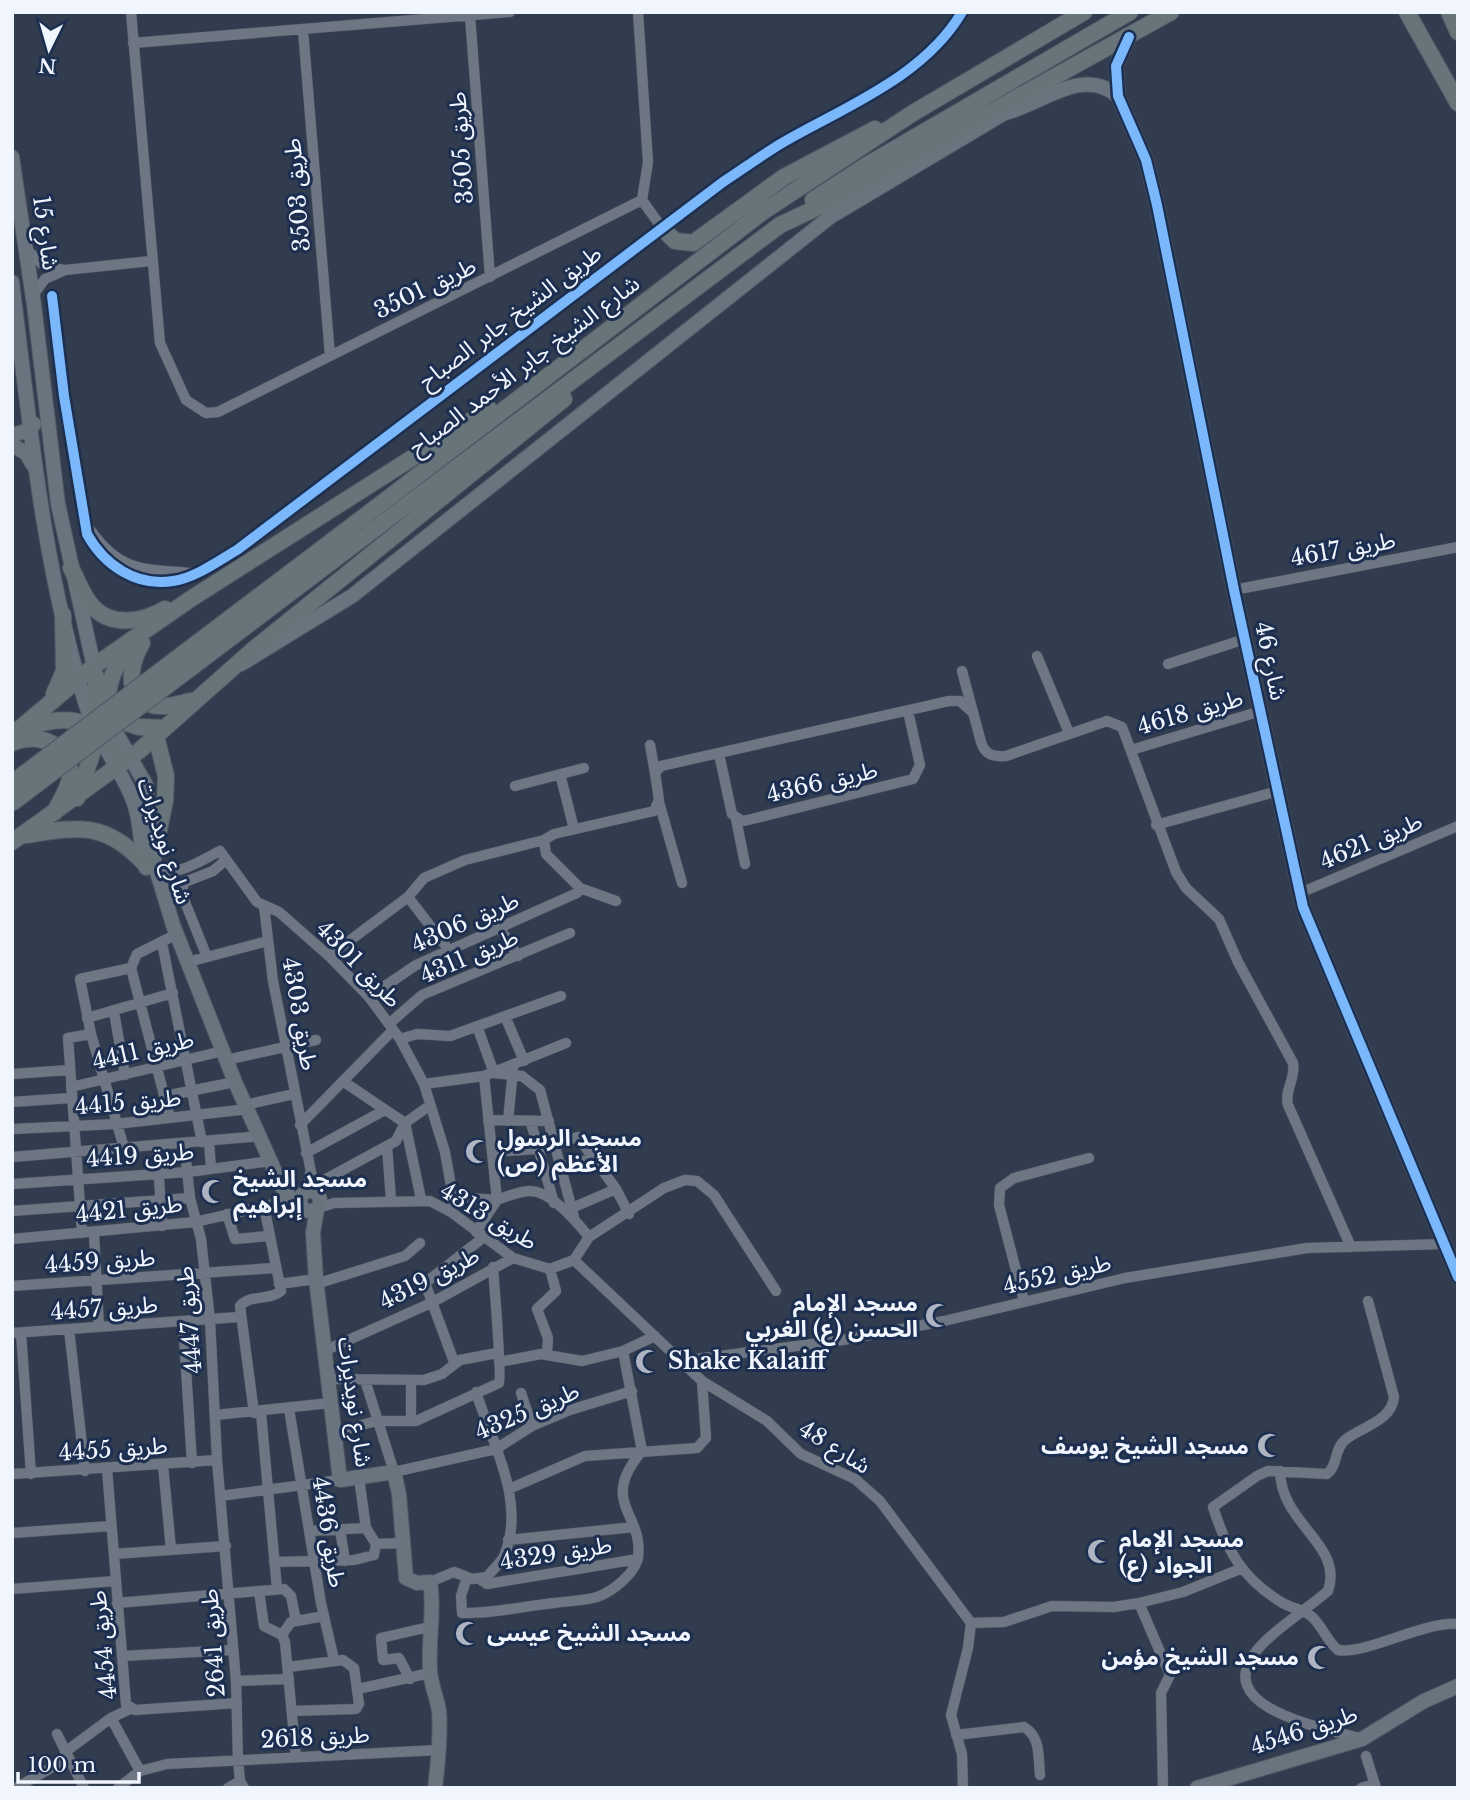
<svg xmlns="http://www.w3.org/2000/svg" width="1470" height="1800" font-family="'Libre Baskerville','Noto Sans Arabic',serif">
  <style>
    .lines { fill: none; stroke-linecap: round; stroke-linejoin: round }
    .street-casing { stroke: #4f5764; stroke-width: 11 }
    .secondary-casing { stroke: #4f5764; stroke-width: 16 }
    .primary-casing { stroke: #4f5764; stroke-width: 18 }
    .street { stroke: #6e7684; stroke-width: 10 }
    .secondary { stroke: #6a747e; stroke-width: 14 }
    .primary { stroke: #677479; stroke-width: 16 }
    .primary-bridge-casing { stroke: #4f5764; stroke-width: 18; stroke-linecap: butt }
    .primary-bridge { stroke: #677479; stroke-width: 16 }
    .cycleway-casing { stroke: #1c2f50; stroke-width: 15 }
    .cycleway { stroke: #7ab7fb; stroke-width: 10 }
    .labels { text-anchor: middle; dominant-baseline: central; stroke-width: 6; stroke-linejoin: round; paint-order: stroke }
    .street-label { font-size: 23px; fill: #f0f5fe; stroke: #1c2f50 }
    .poi-label { font-size: 23px; font-weight: bold; fill: #f0f5fe; stroke: #1c2f50; text-anchor: start }
  </style>
  <rect width="100%" height="100%" fill="#323c4f"/>
  <g class="lines">
    <defs>
      <path id="street" d="M131 12 160 343 186 400 206 413 218 412 642 200 648 162 638 12
        M470 16 490 277
        M303 30 330 356
        M133 43 510 12
        M642 200 662 228
        M26 249 42 264 64 270
        M33 295 45 279 65 270 151 261
        M52 296 64 396 87 534C104 565 136 587 173 581 195 578 218 561 237 550L723 182C743 169 762 155 782 143 844 107 924 77 962 12
        M91 531C121 573 145 569 191 573
        M1234 590 1458 547
        M1037 656 1069 733
        M1168 664 1245 639
        M962 671 981 742C985 755 993 757 1006 756L1107 721 1122 727 1176 872 1186 888 1219 919 1238 962 1293 1063C1296 1079 1284 1090 1288 1105L1351 1247
        M650 745 655 773
        M1131 750 1261 711
        M719 754 732 814 742 821 748 820 913 779 920 765 908 711
        M560 774 574 829
        M515 786 584 768
        M659 802 682 883
        M736 819 745 864
        M1156 825 1278 791
        M155 869C177 878 201 860 220 851L257 902 279 912 329 956 369 997 400 1039 424 1084 445 1152 453 1197 451 1212
        M1300 893 1458 826
        M408 897 448 949
        M616 901 580 888 546 854 544 840 554 834 654 811 659 800 655 773 661 766 949 701H960L972 712
        M264 906 273 981 315 1192
        M499 927 518 956
        M162 943 202 1142
        M329 956 408 897 424 878 465 860 544 840
        M207 957 181 892 185 882 213 871 226 860
        M188 962 268 941
        M131 968 170 1118
        M369 997 416 965 577 893 580 888
        M114 1012 125 1075
        M505 1016 524 1061
        M87 1018 173 993
        M390 1023 422 995 570 933
        M477 1026 494 1073 522 1076 540 1090 574 1217
        M400 1039 417 1034 450 1036 561 996
        M226 1060 316 1040
        M12 1074 69 1070
        M344 1082 405 1123 421 1199
        M424 1084 484 1076 566 1043
        M71 1087 223 1051
        M165 1096 235 1082
        M12 1102 71 1098
        M245 1105 294 1094
        M488 1120 549 1121
        M508 1121 513 1070
        M531 1123 554 1203
        M300 1125 393 1030
        M12 1129 116 1124 248 1109
        M209 1141 211 1169
        M184 1143 190 1198 201 1239 210 1320 217 1460 236 1681 238 1760 240 1781 244 1788
        M157 1146 162 1226
        M387 1146 391 1200
        M124 1148 91 1034 80 979 131 968 137 954 177 934
        M492 1152 537 1149 578 1137 616 1189 629 1214
        M306 1153 383 1111
        M12 1157 261 1136
        M560 1167 594 1158
        M12 1184 188 1172 271 1161
        M315 1185 396 1141 405 1123 429 1106
        M308 1191 310 1173
        M453 1197 497 1200 484 1076
        M318 1208 334 1203 430 1201 451 1212 513 1258 550 1269 574 1260 589 1237 664 1188 685 1180 697 1181 714 1195 776 1291
        M572 1208 616 1189
        M12 1211 190 1198
        M227 1214 235 1239 269 1236
        M476 1232 497 1200C507 1196 518 1192 529 1191 550 1190 577 1222 589 1237
        M82 1233 68 1038 91 1034
        M94 1233 99 1327
        M12 1239 195 1222 270 1205 281 1201 285 1194
        M574 1260 702 1381 767 1421 801 1454 855 1479 880 1501 971 1623
        M279 1284 316 1279
        M316 1284 405 1256 420 1243
        M12 1286 274 1268
        M1024 1301 999 1205 1000 1188 1014 1178 1089 1158
        M1368 1301 1394 1397C1392 1421 1361 1427 1345 1440 1334 1449 1338 1466 1327 1474L1268 1471 1257 1476 1213 1507C1227 1551 1242 1578 1281 1602 1290 1608 1303 1609 1311 1616 1322 1625 1326 1640 1338 1650 1366 1655 1423 1621 1458 1624
        M183 1322 192 1463
        M69 1329 85 1471
        M12 1333 239 1317
        M21 1333 31 1474
        M324 1351 431 1303 513 1258
        M623 1351 642 1451
        M547 1354 548 1338 537 1309 556 1291 550 1269
        M680 1361 843 1340 944 1321 1125 1278 1307 1248 1444 1244
        M454 1362 425 1283 484 1237
        M499 1362 541 1354 582 1361 623 1351 655 1336
        M328 1379 424 1380 442 1374 460 1360 497 1353
        M365 1380 394 1472 496 1449 532 1426 570 1410 632 1391
        M411 1381V1421
        M521 1393 532 1426
        M289 1409 321 1603 334 1660
        M254 1413 240 1306C250 1294 270 1301 281 1291L264 1206
        M261 1413 277 1589
        M216 1415 330 1403
        M333 1433 376 1421H416L499 1383C502 1377 494 1281 493 1267
        M163 1465 171 1549
        M107 1469 126 1704 135 1710 237 1703
        M1280 1471C1281 1525 1344 1544 1328 1591 1308 1608 1268 1634 1254 1654 1213 1710 1330 1729 1362 1739
        M12 1474 217 1460
        M359 1478 366 1528 376 1544
        M509 1489 585 1456 697 1448 706 1438 702 1381
        M220 1496 340 1480
        M340 1529 345 1561
        M309 1531 366 1528
        M12 1533 111 1526
        M508 1540 634 1527
        M114 1554 226 1546
        M274 1562 354 1560 374 1555 376 1544 403 1543
        M467 1577 461 1596 462 1613C492 1614 524 1606 554 1603 567 1601 584 1601 597 1597 612 1592 636 1573 638 1557 644 1513 598 1503 642 1451
        M481 1580 487 1584 638 1559
        M430 1582 454 1572 472 1579 487 1577C492 1570 500 1564 504 1556 527 1502 492 1443 476 1392
        M12 1589 115 1581
        M259 1591 264 1626 282 1635 285 1642 296 1757
        M117 1603 284 1589 291 1596 296 1621
        M1139 1603 1170 1675 1161 1693 1163 1788
        M971 1623 1004 1622 1052 1606 1114 1607 1139 1603 1183 1592 1240 1569
        M282 1635 291 1622 324 1616
        M122 1656 232 1650
        M288 1667 343 1660 354 1668 359 1704 356 1709 292 1711
        M410 1679 399 1658 383 1660 381 1638 429 1627
        M236 1681 289 1679
        M358 1689 430 1673
        M111 1718 140 1771
        M57 1734 84 1788
        M956 1735 1024 1727C1041 1737 1038 1757 1040 1775
        M65 1752 111 1718 130 1709
        M1366 1756 1376 1788
        M16 1788 68 1758
        M118 1788 140 1771 167 1764 438 1750
        M228 1788 240 1781
        M963 1788 962 1754 951 1715 968 1648 971 1623
        M1361 1788 1375 1784"/>
      <path id="secondary" d="M1129 37 1116 66 1118 96 1146 160 1157 205 1234 590 1303 907 1458 1277
        M1005 113C1044 103 1082 66 1118 96
        M12 157 34 305 58 504 96 676
        M12 282C30 425 43 568 86 705 97 740 120 767 133 800 142 822 139 846 146 868
        M12 435 30 430 34 424
        M12 445 26 453 33 465
        M241 664 352 596 830 217 1013 108
        M110 722 146 785 153 859 173 925 235 1082 282 1187 292 1200 301 1204
        M300 1201a10 10 0 1 1 20 0a10 10 0 1 1-20 0Z
        M317 1209 313 1233 316 1279 340 1480 394 1472 399 1494 406 1578 417 1583 430 1582C435 1610 428 1639 430 1669 430 1683 437 1697 439 1711 441 1736 438 1763 435 1788
        M1197 1788 1362 1739 1424 1701 1458 1686"/>
      <path id="primary" d="M1407 12 1458 103
        M1449 12 1458 32
        M813 200 867 165 1130 12
        M662 228 675 241 693 243 784 177 875 129
        M357 522 764 211 913 113 1084 12
        M364 537 780 225 827 203 1171 12
        M71 568C78 581 83 597 93 607 112 628 145 621 165 609
        M142 643C126 669 125 708 165 706 174 706 184 702 192 701
        M54 694 64 671 63 615
        M111 718 139 727 165 728
        M23 729C47 720 77 714 98 732
        M12 735 94 666 189 600 489 409
        M12 743C38 731 73 745 70 777 69 788 60 801 55 812
        M117 768C107 729 97 680 130 648
        M77 798 92 754 96 677
        M27 835C80 826 106 822 145 864
        M12 842 139 751 254 649 564 399
        M153 859 165 801 166 776 156 736"/>
    </defs>
    <use href="#street" class="street-casing"/>
    <use href="#secondary" class="secondary-casing"/>
    <use href="#primary" class="primary-casing"/>
    <use href="#street" class="street"/>
    <use href="#secondary" class="secondary"/>
    <use href="#primary" class="primary"/>
    <defs>
      <path id="primary-bridge" d="M12 783 357 522
        M12 803 364 537"/>
    </defs>
    <use href="#primary-bridge" class="primary-bridge-casing"/>
    <use href="#primary-bridge" class="primary-bridge"/>
    <defs>
      <path id="cycleway" d="M1129 37 1116 66 1118 96 1146 160 1157 205 1234 590 1303 907 1458 1277
        M52 296 64 396 87 534C104 565 136 587 173 581 195 578 218 561 237 550L723 182C743 169 762 155 782 143 844 107 924 77 962 12"/>
    </defs>
    <use href="#cycleway" class="cycleway-casing"/>
    <use href="#cycleway" class="cycleway"/>
  </g>
  <defs>
    <symbol id="mosque-bare" viewBox="-9 -9 18 18"><path d="M3.5-4.9A6 6 0 1 0 3.5 4.9A5 5 0 1 1 3.5-4.9Z" fill="#aeb4c1" stroke="#1c2f50" stroke-width="2.5" paint-order="stroke"/></symbol>
  </defs>
  <g fill-rule="evenodd">
    <use href="#mosque-bare" x="460" y="1134" width="35" height="35"/>
    <use href="#mosque-bare" x="196" y="1174" width="35" height="35"/>
    <use href="#mosque-bare" x="920" y="1298" width="35" height="35"/>
    <use href="#mosque-bare" x="630" y="1344" width="35" height="35"/>
    <use href="#mosque-bare" x="1252" y="1428" width="35" height="35"/>
    <use href="#mosque-bare" x="1082" y="1534" width="35" height="35"/>
    <use href="#mosque-bare" x="450" y="1616" width="35" height="35"/>
    <use href="#mosque-bare" x="1302" y="1640" width="35" height="35"/>
  </g>
  <g class="labels">
    <g class="street-label">
      <text transform="translate(461 148) rotate(-94)">طريق 3505</text>
      <text transform="translate(297 195) rotate(-95)">طريق 3503</text>
      <text transform="translate(46 233) rotate(82)">شارع 15</text>
      <text transform="translate(425 288) rotate(-26)">طريق 3501</text>
      <text transform="translate(510 317) rotate(-37)">طريق الشيخ جابر الصباح</text>
      <text transform="translate(524 365) rotate(-37)">شارع الشيخ جابر الأحمد الصباح</text>
      <text transform="translate(1343 549) rotate(-10)">طريق 4617</text>
      <text transform="translate(1271 661) rotate(78)">شارع 46</text>
      <text transform="translate(1190 712) rotate(-16)">طريق 4618</text>
      <text transform="translate(822 782) rotate(-13)">طريق 4366</text>
      <text transform="translate(165 841) rotate(72)">شارع نويديرات</text>
      <text transform="translate(1371 841) rotate(-23)">طريق 4621</text>
      <text transform="translate(465 922) rotate(-24)">طريق 4306</text>
      <text transform="translate(469 956) rotate(-23)">طريق 4311</text>
      <text transform="translate(359 964) rotate(46)">طريق 4301</text>
      <text transform="translate(300 1014) rotate(80)">طريق 4303</text>
      <text transform="translate(143 1050) rotate(-13)">طريق 4411</text>
      <text transform="translate(128 1102) rotate(-5)">طريق 4415</text>
      <text transform="translate(140 1155) rotate(-4)">طريق 4419</text>
      <text transform="translate(129 1209) rotate(-6)">طريق 4421</text>
      <text transform="translate(489 1216) rotate(31)">طريق 4313</text>
      <text transform="translate(100 1261) rotate(-4)">طريق 4459</text>
      <text transform="translate(1057 1274) rotate(-13)">طريق 4552</text>
      <text transform="translate(429 1278) rotate(-27)">طريق 4319</text>
      <text transform="translate(104 1308) rotate(-4)">طريق 4457</text>
      <text transform="translate(189 1320) rotate(-95)">طريق 4447</text>
      <text transform="translate(355 1402) rotate(82)">شارع نويديرات</text>
      <text transform="translate(527 1411) rotate(-23)">طريق 4325</text>
      <text transform="translate(835 1447) rotate(32)">شارع 48</text>
      <text transform="translate(113 1449) rotate(-4)">طريق 4455</text>
      <text transform="translate(329 1532) rotate(81)">طريق 4436</text>
      <text transform="translate(556 1553) rotate(-9)">طريق 4329</text>
      <text transform="translate(213 1643) rotate(-94)">طريق 2641</text>
      <text transform="translate(103 1645) rotate(-96)">طريق 4454</text>
      <text transform="translate(1304 1730) rotate(-18)">طريق 4546</text>
      <text transform="translate(315 1737) rotate(-3)">طريق 2618</text>
    </g>
    <g class="poi-label">
      <text x="497" y="1138">مسجد الرسول<tspan x="497" dy="26">الأعظم (ص)</tspan></text>
      <text x="233" y="1179">مسجد الشيخ<tspan x="233" dy="26">إبراهيم</tspan></text>
      <text x="918" y="1303" text-anchor="end">مسجد الإمام<tspan x="918" dy="26">الحسن (ع) الغربي</tspan></text>
      <text x="668" y="1361">Shake Kalaiff</text>
      <text x="1249" y="1446" text-anchor="end">مسجد الشيخ يوسف</text>
      <text x="1119" y="1539">مسجد الإمام<tspan x="1119" dy="26">الجواد (ع)</tspan></text>
      <text x="487" y="1633">مسجد الشيخ عيسى</text>
      <text x="1299" y="1657" text-anchor="end">مسجد الشيخ مؤمن</text>
    </g>
  </g>
  <rect width="1470" height="1800" fill="none" stroke="#f0f5fe" stroke-width="28"/>
  <g transform="translate(49 49) rotate(185)" stroke="#1c2f50" stroke-width="5" paint-order="stroke">
  <path d="M0-5L12 26L0 18L-12 26Z" fill="#f0f5fe"/>
  <text y="-10" font-size="19" font-weight="bold" text-anchor="middle" fill="#f0f5fe">N</text>
  </g>
  <path d="M18 1772v10h121v-10" fill="none" stroke="#f0f5fe" stroke-width="3.5"/>
  <text x="28" y="1772" font-size="21" fill="#f0f5fe" stroke="#1c2f50" stroke-width="5" paint-order="stroke">100 m</text>
</svg>
